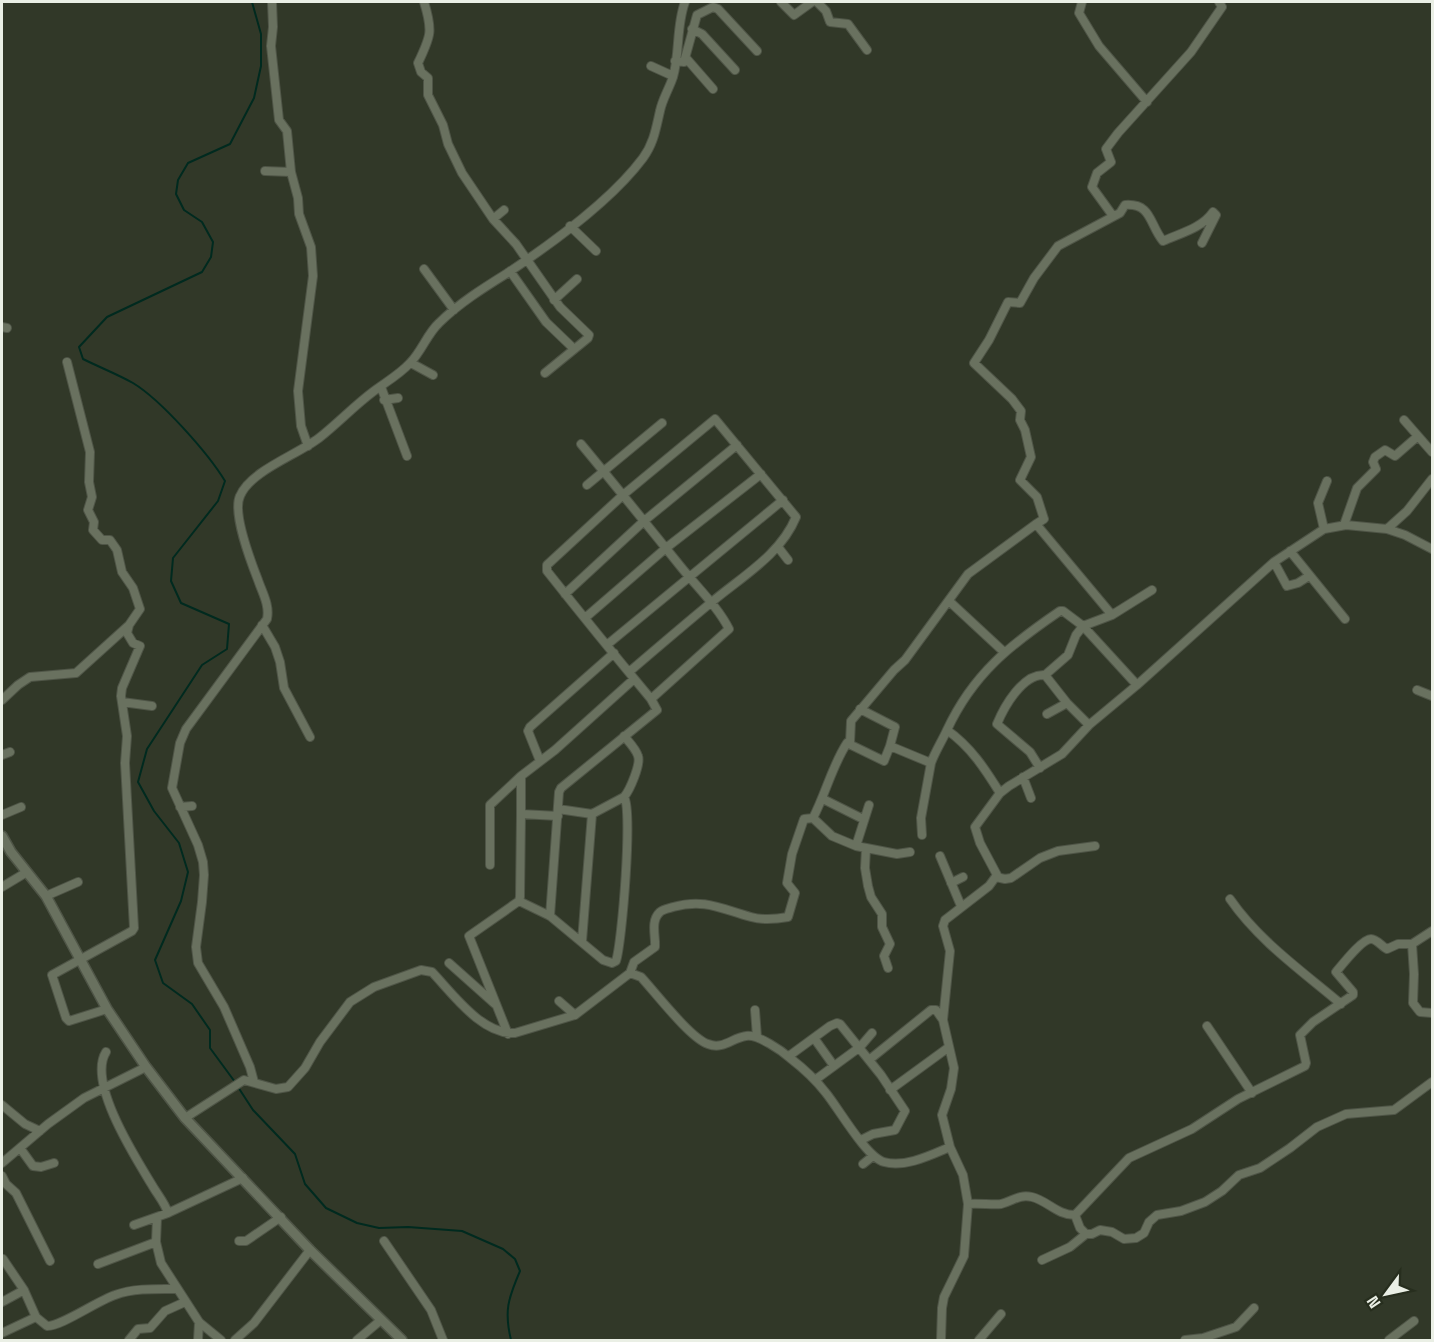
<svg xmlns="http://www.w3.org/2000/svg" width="1434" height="1342" font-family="'Space Grotesk',sans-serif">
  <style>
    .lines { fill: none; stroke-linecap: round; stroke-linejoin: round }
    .stream { stroke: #002a1f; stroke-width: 2 }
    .minor-casing { stroke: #4f5547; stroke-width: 10 }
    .tertiary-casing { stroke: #4f5547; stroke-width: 12 }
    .minor { stroke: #69715f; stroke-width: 8 }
    .tertiary { stroke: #69715f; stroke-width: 9 }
  </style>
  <rect width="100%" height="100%" fill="#313828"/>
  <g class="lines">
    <path class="stream" d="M235 1082 210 1048V1030L192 1004 163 983 155 960 181 901 188 872 179 843 154 811 138 782 147 749 202 665 227 649 229 624 181 603 171 581 173 558 218 501 225 481C208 453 161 400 133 383 117 374 99 367 83 359L79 347 107 317 202 272 211 257 213 242 202 222 184 210 176 194 178 180 188 163 230 144 254 98 261 66V34L252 2
      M238 1087 253 1110 295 1154 305 1184 326 1208 357 1223 379 1228 408 1227 462 1231 503 1249 515 1259 520 1271C508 1299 504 1311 511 1340"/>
    <defs>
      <path id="minor" d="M272 2 273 27 271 46 279 120 287 131 291 172 298 198 299 214 311 247 313 276 298 391 301 426 308 446
        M424 2C433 31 431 36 418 63L421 72 428 78V95L443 125 448 144 462 173 493 219 516 244 560 307 589 335 588 338 545 373
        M781 2 794 15 812 2
        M817 2 826 11 830 22 848 24 867 50
        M1082 2 1079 13 1099 46 1147 102
        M692 29 702 34 735 70
        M686 58 713 89
        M675 61 684 62 697 15 713 7 718 9 757 51
        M651 66 673 76
        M265 171 291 172
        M1113 216 1092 187 1097 173 1111 162 1106 149 1118 133 1191 52 1222 7 1219 2
        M493 219 504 210
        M570 226 596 251
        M424 269 454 310
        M510 271 546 322 571 346
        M554 300 577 279
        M2 327 7 328
        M67 362 90 452 89 482 92 497 88 510 94 522 93 530 102 540H110L117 550 122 572 133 588 140 609 129 625 127 633 133 643 140 646 122 688 121 696 127 736 125 763 134 928 132 931 52 975 66 1018 69 1021 107 1009
        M411 363 433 375
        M381 387 407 456
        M384 400 398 398
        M1404 420 1432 452
        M581 444C615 485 648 526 681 567 697 587 718 607 729 629L651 699C616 657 581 614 547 571V565L623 495 715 419 796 517C781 554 743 576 713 601 685 624 657 648 629 672
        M587 485 662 423
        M1344 525 1357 488 1376 469 1373 462 1375 457 1385 450 1395 456 1418 436
        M1324 529 1318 503 1327 481
        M1387 529 1405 535 1432 549
        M778 547 788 560
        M1290 551 1345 619
        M1274 562 1287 586 1298 583 1309 576
        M565 594 644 521 737 445
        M949 601 1004 652
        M1112 615 1036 524 1044 519 1037 497 1020 480 1031 457 1025 430 1020 420 1021 411 1012 399 974 363 989 340 1008 302 1020 303 1034 278 1058 246 1120 213 1125 205C1152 203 1149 224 1163 241 1181 233 1202 228 1213 212L1216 215 1202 243
        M585 618 666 548 761 474
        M262 625 275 647 280 662 284 688 310 737
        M608 644 783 500
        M1417 690 1432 696
        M2 700 18 685 30 677 76 673 128 626
        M122 702 152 706
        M860 709 895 727 890 746 931 763C935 752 942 741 947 730 973 674 1010 645 1060 611H1063L1083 626 1137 685
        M1047 714 1067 703
        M1089 725 1067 703 1045 675 1068 655 1076 635 1083 626 1112 615 1152 590
        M947 730C971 747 985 769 1000 793
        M850 743 851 721 894 670 905 660 968 574 1036 524
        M2 755 10 752
        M540 761 528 731 530 727 614 653
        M1040 768 1030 752 997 724C1004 707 1023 673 1045 675
        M1023 777 1031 798
        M624 797C630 790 641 764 638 756 636 749 629 742 624 736
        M823 799 863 819
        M869 805 856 846 897 854 910 852
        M180 807 192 806
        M521 814V776L555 750 634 679
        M2 815 21 807
        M922 835 921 818 931 763
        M856 846 832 836 813 818C826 793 832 766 847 743L884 761 890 746
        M866 848 865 868 868 886 871 897 882 914V927L890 944 884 956 888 968
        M940 856 961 906
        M490 865V805L521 776
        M996 877 1005 879 1011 878 1040 858 1058 851 1095 846
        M951 883 963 877
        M2 887 27 872
        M46 896 78 882
        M1230 899C1259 941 1302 971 1341 1004
        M519 901 550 916 603 960 612 963 616 961C622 943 633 809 624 797L592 814 558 809
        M550 916 559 792 561 788 657 710 651 699
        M1432 931 1412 944 1414 974 1413 1003 1420 1012 1432 1013
        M582 941 592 814
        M449 963 495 1004
        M630 973 641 977C655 992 690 1038 708 1044 723 1050 732 1038 746 1036 758 1034 782 1051 790 1058 803 1068 816 1080 826 1093 839 1109 866 1157 884 1162 905 1168 931 1155 950 1147
        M559 1001 575 1015
        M755 1010 757 1037
        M1207 1026 1252 1093
        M508 1034 469 936 519 901 520 897 521 814 558 816
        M814 1038 834 1066
        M106 1052C87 1082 135 1157 152 1185 157 1194 165 1203 168 1213
        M789 1056 830 1026 837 1023 840 1024 881 1075 905 1111 895 1130 873 1134 861 1140
        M869 1060 931 1010H936L943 1020
        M815 1080 860 1047 872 1033
        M254 1082 250 1067 224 1007 198 963 196 947 202 902 204 875 203 862 198 845 172 788 180 743 186 729 267 619C270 605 262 592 258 580 251 562 232 513 240 496 250 471 297 455 319 438 338 423 355 405 374 391 386 382 400 374 410 363 422 351 427 334 439 323 459 303 485 287 509 272 554 242 611 201 643 158 654 143 656 128 660 111 662 100 669 89 673 77 680 53 676 26 685 2
        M890 1090 949 1047
        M2 1105 25 1124 40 1131
        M185 1118 244 1080 276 1089 288 1087 305 1068 320 1042 350 1002 374 987 421 970 432 972C453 994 482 1035 515 1033L575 1015 630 973 634 962 655 947C656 937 650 921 660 912 663 909 670 908 673 907 705 898 721 909 751 917 762 920 777 919 788 917L795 893 787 883 792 854 804 819 813 818
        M20 1148 33 1166 41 1167 54 1163
        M2 1163 48 1124 84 1098 146 1067
        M863 1164 873 1156
        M2 1176 6 1184 16 1193 50 1261
        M968 1204C978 1203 994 1205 1001 1204 1013 1201 1019 1194 1032 1197 1048 1201 1057 1215 1075 1215L1129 1158 1192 1129 1238 1099 1305 1066 1306 1063 1300 1035 1313 1022 1353 995V992L1336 972C1342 965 1362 939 1371 939 1377 939 1382 947 1387 949L1398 944H1412
        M1075 1215 1080 1228 1086 1234
        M157 1218 156 1242 161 1263 199 1322 221 1340
        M134 1225 168 1213 243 1178
        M239 1241H246L281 1217
        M384 1241 431 1310 443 1340
        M3 1259 24 1290 36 1317 47 1326C60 1327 97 1301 115 1295 134 1288 157 1289 176 1289
        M1042 1260 1070 1247 1086 1234H1092L1100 1230 1112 1232 1124 1239 1136 1238 1144 1233 1149 1222 1157 1215 1181 1211 1205 1202 1222 1191 1239 1175 1260 1168 1290 1148 1317 1127 1346 1114 1394 1110 1432 1082
        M98 1264 156 1242
        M2 1302 24 1290
        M2 1333 36 1317
        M129 1340 138 1329 150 1328 165 1311 185 1302
        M198 1340 199 1322
        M235 1340 254 1323 310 1250
        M357 1340 381 1320
        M941 1340 942 1308 944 1297 964 1256 968 1204 963 1175 950 1147 942 1115 951 1089 954 1068 943 1020 950 951 943 926 945 920 989 886 997 875 980 843 975 827 1000 793 1009 786 1062 754 1089 725 1137 685 1274 562 1324 529 1346 525 1387 529 1407 511 1432 479
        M979 1340 1001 1314
        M1185 1340 1203 1338 1236 1327 1254 1308
        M1389 1340 1414 1321"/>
      <path id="tertiary" d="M2 836 11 852 46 896 107 1009 146 1067 185 1118 310 1250 402 1340"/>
    </defs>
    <use href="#minor" class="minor-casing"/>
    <use href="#tertiary" class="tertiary-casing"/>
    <use href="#minor" class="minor"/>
    <use href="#tertiary" class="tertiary"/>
  </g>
  <rect width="1434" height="1342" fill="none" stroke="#eaefe5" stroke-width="6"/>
  <g transform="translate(1386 1294) rotate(237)" stroke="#272e1e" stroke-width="4.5" paint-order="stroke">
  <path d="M0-4.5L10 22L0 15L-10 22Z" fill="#eaefe5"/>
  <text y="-9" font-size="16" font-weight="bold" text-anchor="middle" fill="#eaefe5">N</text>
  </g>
</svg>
